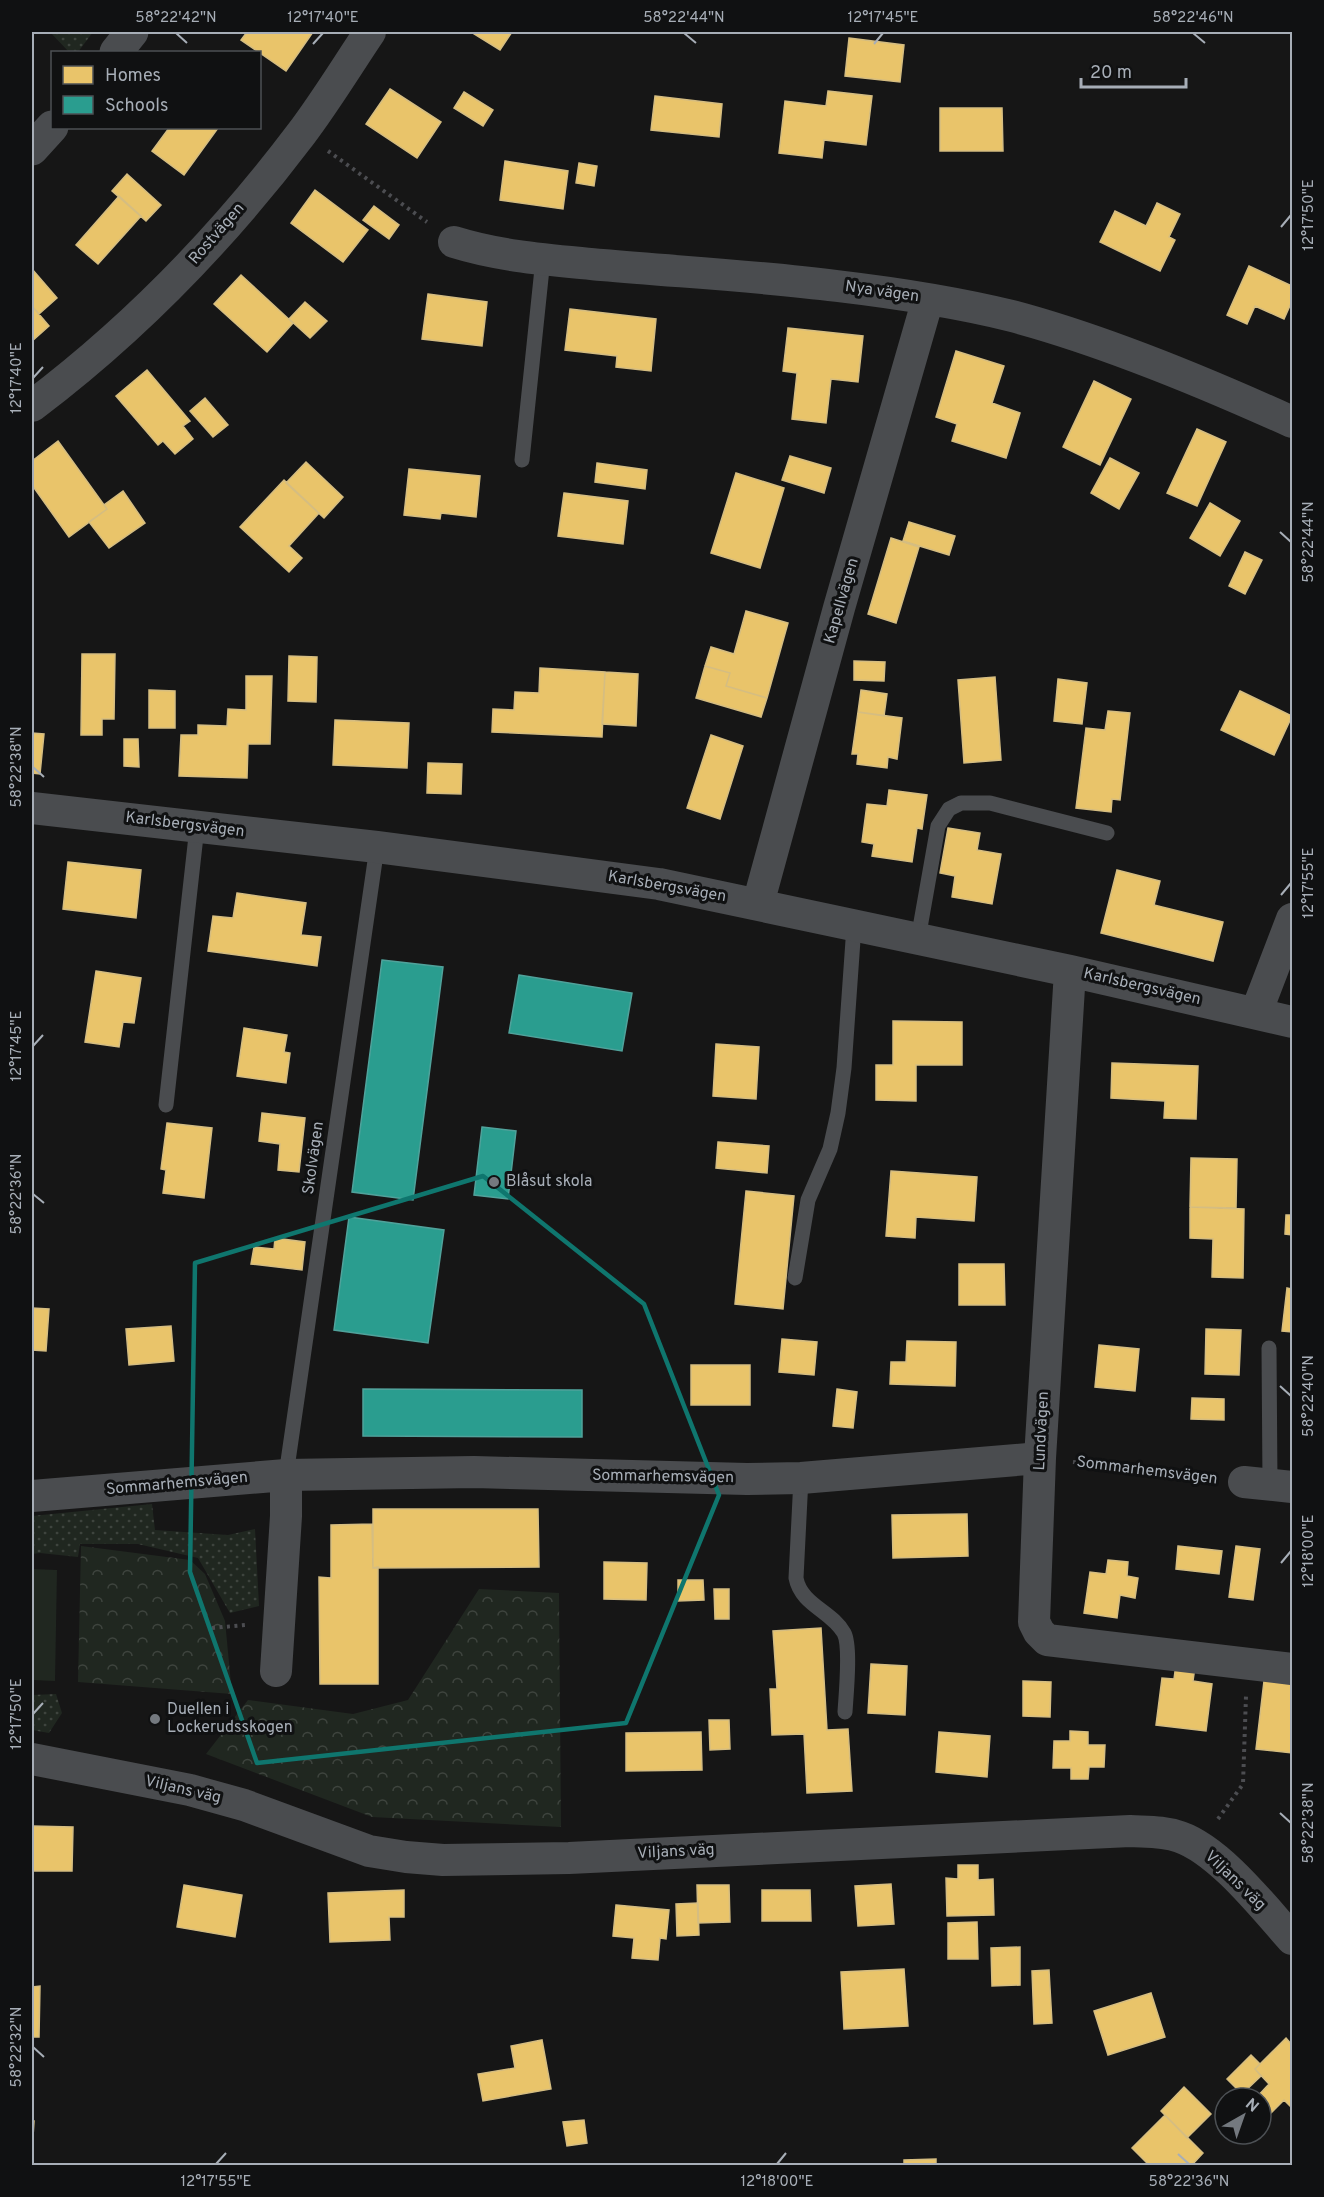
<svg xmlns="http://www.w3.org/2000/svg" width="1324" height="2197" font-family="Overpass,sans-serif">
  <style>
    .grass { fill: url(#grass-dots) }
    .forest { fill: url(#forest-crowns) }
    .pitch { fill: #202720 }
    .homes { fill: #e9c46a; stroke: #d5bd81; stroke-width: 1.5 }
    .schools { fill: #2a9d8f; stroke: #50a29b; stroke-width: 1.5 }
    .lines { fill: none; stroke-linecap: round; stroke-linejoin: round }
    .path { stroke: #4c4d51; stroke-width: 4; stroke-dasharray: 3 4.5; stroke-linecap: butt }
    .service { stroke: #4a4c4f; stroke-width: 15 }
    .minor { stroke: #4a4c4f; stroke-width: 32 }
    .tertiary { stroke: #4a4c4f; stroke-width: 33 }
    .marked { fill: none; stroke: #0f766e; stroke-width: 4.5; stroke-linejoin: round }
    .ticks { fill: none; stroke: #a7aeb7; stroke-width: 2 }
    .poi-dot { fill: #74797f; stroke: #101112; stroke-width: 2 }
    .labels { text-anchor: middle; dominant-baseline: central; stroke-width: 6; stroke-linejoin: round; paint-order: stroke }
    .street-label { font-size: 16px; fill: #a7aeb7; stroke: #101112 }
    .poi-label { font-size: 16px; fill: #a7aeb7; stroke: #101112; text-anchor: start }
    .neatline { fill: none; stroke: #a7aeb7; stroke-width: 2 }
    .ticks-label { font-size: 15px; text-anchor: middle; fill: #a7aeb7 }
  </style>
  <defs>
    <pattern id="grass-dots" width="8" height="8" patternUnits="userSpaceOnUse" patternTransform="scale(1.5)"><rect width="8" height="8" fill="#202720"/><path d="M2 2h.1M6 6h.1" fill="none" stroke="#3e443e" stroke-width="1.8" stroke-linecap="round"/></pattern>
    <pattern id="forest-crowns" width="20" height="18" patternUnits="userSpaceOnUse" patternTransform="scale(1.5)"><rect width="20" height="18" fill="#202720"/><path d="M2 6a3 3 0 1 1 6 0M12 15a3 3 0 1 1 6 0" fill="none" stroke="#3e443e"/></pattern>
  </defs>
  <rect width="100%" height="100%" fill="#161616"/>
  <path class="grass" d="M50 32H93L78 52H69Z
    M152 1504 155 1530 228 1535 255 1529 259 1606 230 1613 198 1558 138 1544H80L78 1557 40 1553 32 1554V1516Z
    M56 1694 62 1713 49 1733 32 1730V1695Z"/>
  <path class="forest" d="M81 1546 190 1560 205 1574 225 1621 232 1694 78 1682Z
    M479 1589 559 1593 561 1827 372 1817 206 1754 248 1700 353 1714 408 1700Z"/>
  <path class="pitch" d="M32 1569 57 1570 55 1681 32 1680Z"/>
  <path class="homes" d="M247 32H313L286 71 241 40Z
    M471 32H512L500 50Z
    M849 38 904 45 900 82 845 76Z
    M390 89 441 122 417 158 366 124Z
    M828 91 872 96 866 145 824 140 822 158 779 153 785 101 826 106Z
    M464 92 493 110 483 126 454 108Z
    M655 96 722 104 719 137 651 130Z
    M940 108H1002L1003 151H940Z
    M169 128H218L184 175 152 151Z
    M505 161 568 171 563 209 500 200Z
    M579 163 597 166 594 186 576 183Z
    M127 174 161 205 146 221 112 191Z
    M315 190 368 230 343 262 291 223Z
    M119 196 141 216 98 264 76 245Z
    M1157 203 1180 214 1169 237 1175 240 1160 271 1100 242 1115 211 1146 226Z
    M374 206 399 225 389 239 363 220Z
    M1249 266 1292 286V301L1284 319 1255 306 1247 324 1227 315Z
    M32 269 57 298 39 314 32 306Z
    M241 275 293 323 267 352 214 304Z
    M428 294 487 302 482 346 422 339Z
    M305 302 327 321 310 338 289 319Z
    M32 306 49 326 32 341Z
    M570 309 656 319 651 371 616 367 617 356 565 350Z
    M788 328 863 336 858 382 831 379 826 423 792 419 797 373 783 371Z
    M956 351 1004 366 992 403 1020 413 1006 458 952 441 957 424 936 417Z
    M147 370 190 421 183 426 193 439 175 454 163 441 158 445 116 396Z
    M1094 381 1131 399 1100 465 1063 447Z
    M205 398 228 425 213 437 190 411Z
    M1197 429 1226 442 1197 506 1167 493Z
    M58 441 107 509 69 537 32 485V461Z
    M790 456 831 468 824 493 782 480Z
    M1110 458 1139 473 1119 509 1091 493Z
    M306 462 343 497 324 518 286 483Z
    M597 463 647 470 645 489 595 482Z
    M409 469 480 476 476 517 441 513 440 519 404 515Z
    M736 473 784 488 760 568 711 553Z
    M284 480 319 513 289 546 302 558 289 572 240 527Z
    M123 491 145 523 109 548 89 522 107 509 104 505Z
    M564 493 628 501 623 544 558 536Z
    M1210 503 1240 521 1220 556 1190 538Z
    M909 522 955 536 949 555 903 541Z
    M891 538 919 547 896 623 868 614Z
    M1245 552 1262 560 1245 594 1229 586Z
    M746 611 788 623 767 698 726 686 730 673 705 666 711 647 734 654Z
    M82 654H115L114 719H102V735H81Z
    M289 656 317 657 316 702 288 701Z
    M854 661 885 662 884 681 854 680Z
    M705 666 730 673 726 686 767 698 761 717 696 698Z
    M540 668 605 672 602 737 492 732 493 709 514 710 515 692 539 693Z
    M605 672 638 674 636 726 602 724Z
    M246 676H272L270 744H248L247 778 179 776 181 735H198V725L227 726 228 709 246 710Z
    M995 677 1001 760 964 763 958 680Z
    M1058 679 1087 683 1082 724 1054 721Z
    M149 690 175 691V728H149Z
    M861 690 887 694 884 716 858 712Z
    M1240 691 1292 716 1274 755 1221 730Z
    M1108 711 1130 713 1120 800 1112 799 1111 812 1076 808 1086 728 1105 730Z
    M858 712 902 718 897 759 888 757 887 768 857 764 858 754H852Z
    M335 720 409 723 407 768 333 765Z
    M32 733 44 734 40 774 32 773Z
    M711 735 743 746 720 819 687 808Z
    M124 739H138L139 767 124 766Z
    M428 763 462 764 461 794 427 793Z
    M889 790 927 795 922 829 917 828 912 862 872 856 874 844 862 842 867 804 887 806Z
    M948 828 980 833 977 850 1001 854 992 904 952 897 955 876 940 873Z
    M68 862 141 870 136 918 63 909Z
    M1117 870 1160 881 1154 905 1223 922 1213 961 1101 933Z
    M237 893 306 903 301 935 321 937 317 966 208 951 213 916 233 918Z
    M96 971 141 978 134 1023 123 1022 119 1047 85 1042Z
    M893 1021 962 1022V1065H916V1101L876 1100V1065H893Z
    M244 1028 287 1035 284 1052 290 1053 286 1083 237 1076Z
    M716 1044 759 1047 756 1099 713 1096Z
    M1112 1063 1198 1066 1196 1119 1164 1118 1165 1101 1111 1098Z
    M262 1113 305 1118 299 1172 278 1170 280 1144 259 1141Z
    M167 1123 212 1128 204 1198 163 1193 166 1170 161 1169Z
    M718 1142 769 1146 767 1173 716 1168Z
    M1191 1158 1237 1159 1236 1208 1190 1207Z
    M891 1171 977 1177 974 1221 916 1217 915 1238 886 1236Z
    M746 1191 794 1196 783 1309 735 1304Z
    M1190 1207 1244 1209 1243 1278 1212 1277 1213 1239 1190 1238Z
    M1286 1215H1292V1235L1285 1234Z
    M275 1238 305 1242 302 1270 251 1264 254 1247 274 1249Z
    M959 1264H1004L1005 1305H959Z
    M1287 1288 1292 1289V1332L1282 1331Z
    M32 1308 49 1309 46 1351 32 1350Z
    M171 1326 174 1361 129 1365 126 1329Z
    M1206 1329 1241 1330 1239 1375 1205 1374Z
    M782 1339 817 1342 814 1375 779 1372Z
    M907 1341 956 1342 955 1386 890 1384 891 1362H906Z
    M1099 1345 1139 1349 1135 1391 1095 1387Z
    M691 1365H750V1405H691Z
    M837 1389 857 1392 853 1428 833 1426Z
    M1192 1398 1224 1399V1420L1191 1419Z
    M373 1509H538L539 1567 373 1568Z
    M967 1514 968 1556 893 1558 892 1515Z
    M372 1524 373 1568 378 1567V1684H320L319 1577 331 1578V1525Z
    M1178 1546 1222 1551 1219 1574 1176 1569Z
    M1236 1546 1260 1549 1253 1600 1229 1597Z
    M1108 1560 1128 1562 1127 1576 1138 1578 1135 1598 1120 1595 1117 1618 1084 1613 1090 1572 1106 1574Z
    M604 1562 647 1563 646 1600 604 1599Z
    M678 1580H703L704 1600 678 1601Z
    M714 1589H729V1619H715Z
    M821 1628 827 1730 848 1729 852 1791 807 1793 804 1734 772 1735 770 1689H777L773 1631Z
    M871 1664 907 1666 905 1715 868 1713Z
    M1176 1664 1195 1667 1193 1681 1212 1684 1206 1731 1156 1725 1162 1678 1174 1679Z
    M1023 1681 1051 1682 1050 1717 1023 1716Z
    M1264 1681 1292 1684V1753L1256 1749Z
    M709 1720H729L730 1749 710 1750Z
    M1070 1731 1088 1732V1745H1105L1104 1767H1089L1088 1779H1071V1768H1053L1054 1741H1070Z
    M701 1732 702 1770 626 1771V1733Z
    M939 1732 990 1736 987 1777 936 1772Z
    M32 1826 73 1827 72 1871H32Z
    M958 1865H978V1880L993 1879 994 1915 947 1916 946 1878 958 1879Z
    M891 1884 894 1924 858 1926 855 1886Z
    M184 1885 242 1895 235 1937 177 1927Z
    M697 1885H729L730 1922 698 1923Z
    M404 1890V1917H389L390 1940 330 1942 328 1893Z
    M762 1890H810L811 1921H762Z
    M698 1903 699 1935 677 1936 676 1904Z
    M616 1905 669 1910 666 1939 660 1938 658 1960 632 1958 634 1938 613 1936Z
    M977 1922 978 1959H948V1923Z
    M1020 1947V1985L992 1986 991 1948Z
    M32 1962V1987L40 1986 39 2037H32Z
    M904 1969 908 2026 844 2029 841 1972Z
    M1049 1970 1052 2023 1034 2024 1032 1971Z
    M1151 1993 1165 2037 1108 2055 1094 2011Z
    M1286 2038 1292 2045V2108L1284 2100 1265 2119 1261 2114V2098H1256L1269 2084 1255 2069Z
    M542 2040 551 2089 483 2101 478 2074 515 2068 511 2046Z
    M1251 2055 1260 2064 1255 2069 1261 2076 1242 2094 1227 2079Z
    M1184 2087 1211 2114 1187 2138 1161 2111Z
    M1165 2115 1203 2153 1191 2166H1150L1132 2148Z
    M584 2120 587 2143 567 2146 563 2122Z
    M32 2121H34L32 2153Z
    M936 2159V2166H904V2160Z"/>
  <path class="schools" d="M382 960 443 967 413 1200 352 1192Z
    M519 975 632 993 622 1051 509 1033Z
    M482 1127 516 1131 508 1199 474 1195Z
    M349 1217 444 1230 428 1343 334 1330Z
    M363 1389 582 1390V1437L363 1436Z"/>
  <g class="lines">
    <path class="path" d="M328 151 427 222
      M1073 1462 1212 1478
      M212 1628 245 1625
      M1218 1819 1243 1784 1246 1696"/>
    <path class="service" d="M522 460 543 259
      M918 939 938 826 949 809 961 803H990L1107 833
      M166 1105 197 827
      M795 1278 808 1200 830 1149 838 1113 844 1068 854 926
      M1269 1348 1270 1484
      M286 1475 377 847
      M801 1478 796 1578C801 1605 832 1611 844 1633 851 1646 846 1695 845 1712"/>
    <path class="minor" d="M454 242C502 257 552 260 602 265 680 272 759 276 837 286 896 293 955 302 1012 316 1106 341 1204 382 1292 422
      M32 406C134 329 224 236 301 134 326 101 347 66 370 32
      M32 808 377 847 659 884 1070 971 1292 1022
      M758 904 839 608 928 299
      M1070 971 1040 1458 1034 1622 1039 1632 1047 1640 1292 1669
      M1256 1013 1292 919
      M1244 1482 1292 1487
      M32 1496 286 1475 474 1472 747 1479 801 1478 1040 1458
      M276 1671 286 1516V1475
      M32 1759 190 1790 244 1805 369 1851 406 1857 443 1860 569 1858 1130 1831C1147 1832 1164 1831 1180 1837 1220 1851 1264 1908 1292 1939"/>
    <path class="tertiary" d="M116 52 132 32
      M32 149 52 127"/>
  </g>
  <path class="marked" d="M483 1176 644 1304 719 1495 626 1723 257 1763 190 1572 195 1263Z"/>
  <path class="ticks" d="M176 33 187 43M684 33 696 43M1193 33 1205 43M313 44 323 33M874 44 883 33M1281 227 1291 215M33 378 43 367M1280 532 1291 542M33 767 44 777M1281 895 1291 883M33 1046 43 1035M33 1194 44 1203M1280 1386 1291 1396M1281 1563 1291 1551M33 1714 43 1703M1280 1813 1291 1823M33 2047 44 2057M1178 2154 1189 2164M216 2164 226 2153M777 2164 786 2153"/>
  <g class="poi-dot">
    <circle cx="494" cy="1182" r="6"/>
    <circle cx="155" cy="1719" r="6"/>
  </g>
  <g class="labels">
    <g class="street-label">
      <text transform="translate(217 234) rotate(-49)">Rostvägen</text>
      <text transform="translate(882 292) rotate(8)">Nya vägen</text>
      <text transform="translate(842 601) rotate(-74)">Kapellvägen</text>
      <text transform="translate(185 825) rotate(7)">Karlsbergsvägen</text>
      <text transform="translate(667 887) rotate(10)">Karlsbergsvägen</text>
      <text transform="translate(1142 987) rotate(13)">Karlsbergsvägen</text>
      <text transform="translate(314 1158) rotate(-82)">Skolvägen</text>
      <text transform="translate(1042 1431) rotate(-87)">Lundvägen</text>
      <text transform="translate(1147 1471) rotate(7)">Sommarhemsvägen</text>
      <text transform="translate(663 1477) rotate(1)">Sommarhemsvägen</text>
      <text transform="translate(177 1484) rotate(-5)">Sommarhemsvägen</text>
      <text transform="translate(183 1790) rotate(13)">Viljans väg</text>
      <text transform="translate(676 1852) rotate(-3)">Viljans väg</text>
      <text transform="translate(1235 1881) rotate(44)">Viljans väg</text>
    </g>
    <g class="poi-label">
      <text x="506" y="1182">Blåsut skola</text>
      <text x="167" y="1710">Duellen i<tspan x="167" dy="18">Lockerudsskogen</tspan></text>
    </g>
  </g>
  <rect width="1324" height="2197" fill="none" stroke="#101112" stroke-width="66"/>
  <rect x="51" y="51" width="210" height="78" fill="#101112" stroke="#4c5054" stroke-width="1.5"/>
  <rect x="63" y="66" width="30" height="18" fill="#e9c46a" stroke="#4c5054" stroke-width="1.5"/>
  <text x="105" y="81" font-size="18" fill="#a7aeb7">Homes</text>
  <rect x="63" y="96" width="30" height="18" fill="#2a9d8f" stroke="#4c5054" stroke-width="1.5"/>
  <text x="105" y="111" font-size="18" fill="#a7aeb7">Schools</text>
  <g transform="translate(1243 2116) rotate(40)"><circle r="28" fill="#101112" stroke="#4c5054" stroke-width="1.5"/>
  <path d="M0-4.5L10 22L0 15L-10 22Z" fill="#74797f"/>
  <text y="-9" font-size="16" font-weight="bold" text-anchor="middle" fill="#a7aeb7">N</text>
  </g>
  <path d="M1081 78v9h105v-9" fill="none" stroke="#a7aeb7" stroke-width="3"/>
  <text x="1090" y="78" font-size="18" fill="#a7aeb7" stroke="#101112" stroke-width="4.5" paint-order="stroke">20 m</text>
  <rect x="33" y="33" width="1258" height="2131" class="neatline"/>
  <g class="ticks-label">
    <text x="176" y="22">58°22'42"N</text>
    <text x="323" y="22">12°17'40"E</text>
    <text x="684" y="22">58°22'44"N</text>
    <text x="883" y="22">12°17'45"E</text>
    <text x="1193" y="22">58°22'46"N</text>
    <text transform="translate(1308 215) rotate(-90)" y="5">12°17'50"E</text>
    <text transform="translate(16 378) rotate(-90)" y="5">12°17'40"E</text>
    <text transform="translate(1308 542) rotate(-90)" y="5">58°22'44"N</text>
    <text transform="translate(16 767) rotate(-90)" y="5">58°22'38"N</text>
    <text transform="translate(1308 883) rotate(-90)" y="5">12°17'55"E</text>
    <text transform="translate(16 1046) rotate(-90)" y="5">12°17'45"E</text>
    <text transform="translate(16 1194) rotate(-90)" y="5">58°22'36"N</text>
    <text transform="translate(1308 1396) rotate(-90)" y="5">58°22'40"N</text>
    <text transform="translate(1308 1551) rotate(-90)" y="5">12°18'00"E</text>
    <text transform="translate(16 1714) rotate(-90)" y="5">12°17'50"E</text>
    <text transform="translate(1308 1823) rotate(-90)" y="5">58°22'38"N</text>
    <text transform="translate(16 2047) rotate(-90)" y="5">58°22'32"N</text>
    <text x="216" y="2186">12°17'55"E</text>
    <text x="777" y="2186">12°18'00"E</text>
    <text x="1189" y="2186">58°22'36"N</text>
  </g>
</svg>
